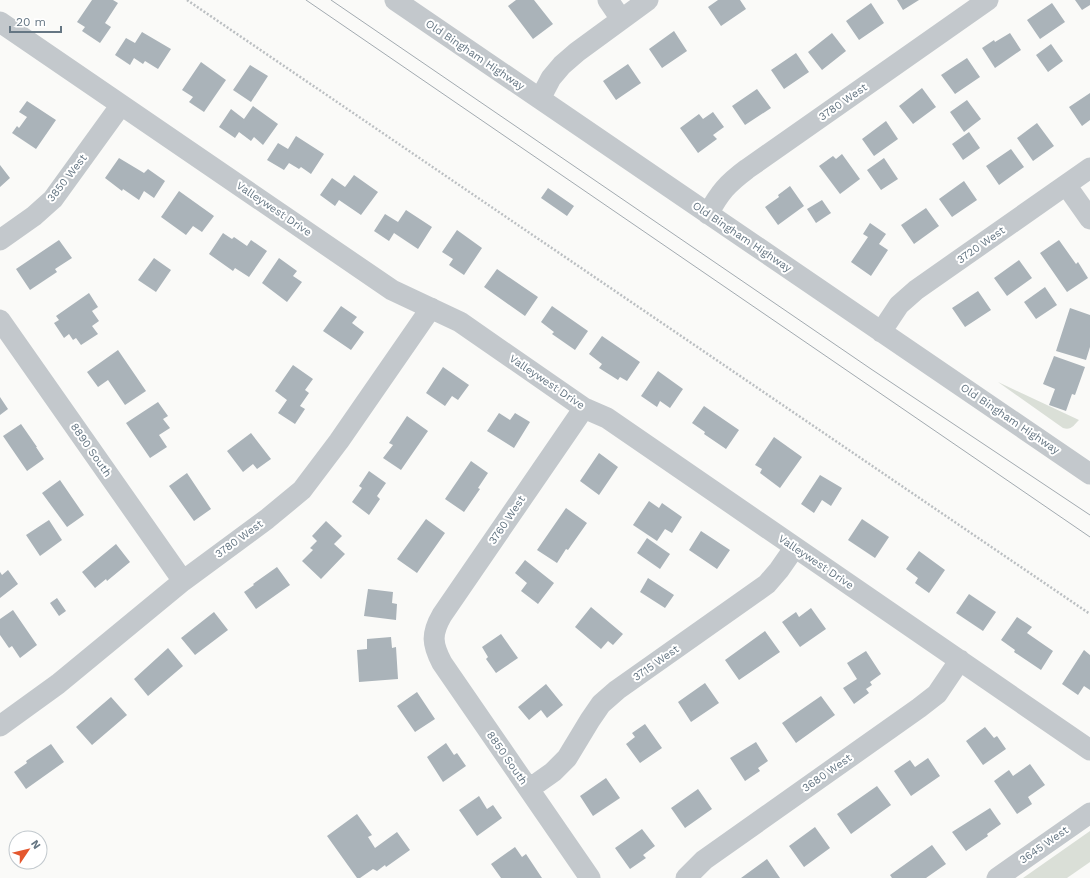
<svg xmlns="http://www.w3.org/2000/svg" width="1090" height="878" font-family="'Work Sans',sans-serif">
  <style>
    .green { fill: #dadfd7 }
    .building { fill: #aab3b9 }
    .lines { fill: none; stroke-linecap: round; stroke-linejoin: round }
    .path { stroke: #bbbfc2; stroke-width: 2.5; stroke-dasharray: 2 2; stroke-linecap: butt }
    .minor { stroke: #c3c8cc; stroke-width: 21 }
    .tram { stroke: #a2aab0; stroke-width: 1 }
    .labels { text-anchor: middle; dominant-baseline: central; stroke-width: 4; stroke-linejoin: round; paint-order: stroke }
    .street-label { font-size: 11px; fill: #657683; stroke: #fff }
  </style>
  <rect width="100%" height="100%" fill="#fafaf8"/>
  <path class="green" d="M998 382 1079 420C1074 425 1071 431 1063 428Z
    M1090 831V862L1067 878H1023Z"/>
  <path class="building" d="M92 0H113L118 3 105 23 111 27 100 43 82 31 85 27 77 22Z
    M516 0H534L553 24 533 39 508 6Z
    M718 0H740L746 9 721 26 708 7Z
    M897 0H919L903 10Z
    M1075 0H1090V5L1082 10Z
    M871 3 884 23 859 40 846 21Z
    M1052 3 1065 22 1040 39 1027 20Z
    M674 31 687 51 662 68 649 49Z
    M142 32 171 49 158 69 145 61 143 64 134 58 130 65 115 55 126 38 135 43Z
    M832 33 846 51 822 70 808 52Z
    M1010 33 1021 50 995 68 982 48 994 40 995 42Z
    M1051 44 1063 61 1048 72 1036 55Z
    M796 53 809 72 784 89 771 70Z
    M967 58 980 77 955 94 941 75Z
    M201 62 226 80 204 112 189 102 193 97 182 90Z
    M628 64 641 83 616 100 603 81Z
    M250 65 268 76 251 102 233 90Z
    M922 88 936 107 913 124 899 106Z
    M757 89 771 108 745 125 732 106Z
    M1090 93V120L1082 126 1069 107Z
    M967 100 981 119 964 132 950 112Z
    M27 101 56 120 36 149 12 133 17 126 19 128 27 117 19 112Z
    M253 106 278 124 263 145 254 137 251 141 239 132 235 138 219 127 231 109 244 119Z
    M713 112 724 127 713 135 717 139 698 153 680 128 699 114 703 119Z
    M886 121 898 139 874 156 862 139Z
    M1037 123 1054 146 1033 161 1017 138Z
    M969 132 980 148 963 160 952 144Z
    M296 136 324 154 311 174 301 167 299 169 289 163 284 170 267 160 278 143 288 149Z
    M1011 149 1024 167 999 185 986 166Z
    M842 154 860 179 840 194 819 166 833 156 836 159Z
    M119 158 144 173 148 169 165 181 154 198 144 191 139 200 123 189 122 191 105 178Z
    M884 158 898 179 881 190 867 170Z
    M0 165 10 178 0 187Z
    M354 175 378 192 361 215 339 200 335 206 320 195 332 178 345 187Z
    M964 181 977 200 952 217 939 199Z
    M790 186 804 206 778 225 765 207 779 197 778 195Z
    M548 188 574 206 567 216 541 198Z
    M179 191 214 216 202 232 193 226 186 235 161 217Z
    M822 200 831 213 816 223 807 209Z
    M926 208 939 226 914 244 901 225Z
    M406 210 432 227 418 249 394 233 389 241 374 231 385 214 398 222Z
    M870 223 886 234 879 244 888 250 871 276 851 262 868 237 863 234Z
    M457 230 482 248 464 275 449 265 453 259 442 252Z
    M223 233 232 239 234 237 247 246 251 240 267 251 249 277 235 268 233 271 209 254Z
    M59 240 72 258 55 269 57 272 30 290 16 269Z
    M1059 240 1076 264 1078 262 1088 278 1067 292 1040 253Z
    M154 258 171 270 156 292 138 280Z
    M279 258 297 271 293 276 302 282 287 302 262 283Z
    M1019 260 1032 278 1007 296 994 278Z
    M497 269 538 297 525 316 484 287Z
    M1045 287 1057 305 1036 319 1024 302Z
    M978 291 991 310 965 327 952 308Z
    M89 293 98 307 92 311 99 321 92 326 98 334 81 345 76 338 73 340 69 334 64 338 54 323 59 320 56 316Z
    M341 306 357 317 352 323 364 332 351 350 323 331Z
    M552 306 588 331 575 350 552 334 554 332 541 322Z
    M1070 308 1090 315V347L1086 360 1056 351Z
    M602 336 640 362 627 381 620 377 618 380 599 368 602 364 589 354Z
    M118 350 146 391 125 405 108 380 98 387 87 372Z
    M1054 356 1085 367 1075 395 1072 394 1066 411 1049 405 1055 389 1043 384Z
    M293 365 313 379 305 390 309 393 300 406 305 409 295 424 278 413 287 400 275 391Z
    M443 367 469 385 458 400 452 396 445 406 426 393Z
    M658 371 683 389 670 408 660 401 657 407 641 396Z
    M0 397 8 409 0 415Z
    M158 402 168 416 163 419 170 428 159 435 167 447 150 458 126 423Z
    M704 406 739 430 726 449 704 434 705 432 692 423Z
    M499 413 510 420 515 413 530 422 514 448 487 431Z
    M407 416 428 431 401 470 383 458 393 445 389 443Z
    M21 424 37 447H36L44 459 27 471 3 436Z
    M251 433 271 459 257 469 253 464 243 472 227 451Z
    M774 437 802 457 780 488 760 473 762 469 755 465Z
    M599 453 618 467 599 495 580 481Z
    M471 461 488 473 478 488 480 489 464 512 445 499Z
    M369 471 386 483 377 496 380 499 369 515 352 502 362 488 359 486Z
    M187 473 211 509 194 521 169 486Z
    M820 475 842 488 831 506 822 500 814 513 801 504Z
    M60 480 84 515 67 527 42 493Z
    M649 501 659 508 662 503 682 517 672 533 665 529 657 541 633 525Z
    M566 508 587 523 568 550 566 549 557 563 537 550Z
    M426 519 445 533 417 573 397 559Z
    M862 519 889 537 875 558 848 540Z
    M49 520 62 540 40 556 26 535Z
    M326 521 342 536 334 544 345 554 321 579 302 561 313 550 310 548 317 541 312 536Z
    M701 531 730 550 717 569 689 550Z
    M647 538 670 554 660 569 637 553Z
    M116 544 130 562 107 581 106 579 95 588 82 572Z
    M919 551 945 570 929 593 915 583 918 578 906 569Z
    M525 560 554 583 538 604 521 591 527 583 515 573Z
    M277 567 290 585 256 609 244 592 254 585 253 584Z
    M8 570 18 584 0 598V572L2 575Z
    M648 578 674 595 665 608 640 592Z
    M368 589 393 592 392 603 397 604 396 620 364 616Z
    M969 594 996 612 983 631 956 613Z
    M57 598 66 611 59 616 50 603Z
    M591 607 623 634 613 645 608 641 601 649 575 627Z
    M811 608 826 629 800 647 782 622 796 612 799 617Z
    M13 610 37 645 20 658 12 646 9 648 0 635V619Z
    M214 612 228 630 195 655 181 638Z
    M1017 617 1032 627 1027 633 1053 651 1041 670 1014 652 1015 650 1001 640Z
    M765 631 780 652 739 680 725 660Z
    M501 634 518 658 496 673 486 659 488 657 482 647Z
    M391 637 392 648 396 647 398 679 359 682 357 650 367 649V639Z
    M168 648 183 666 148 696 134 679Z
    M1084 650 1090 655V690L1084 686 1078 695 1062 684Z
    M866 651 881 674 870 682 872 685 866 689 869 693 854 704 843 688 857 679 847 663Z
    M705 683 719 703 691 722 678 702Z
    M546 684 563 705 547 718 541 710 529 720 518 707Z
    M417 692 435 719 415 732 397 706Z
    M821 696 835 715 796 743 782 723Z
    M111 697 127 715 92 745 76 727Z
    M645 724 662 748 640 763 626 744 635 737 632 733Z
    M985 727 994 738 997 736 1006 749 983 765 966 741Z
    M756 742 768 761 758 768 760 771 745 781 730 758Z
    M446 743 454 755 457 753 466 766 443 782 427 757Z
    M51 744 64 762 26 789 14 772 27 763 26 761Z
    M928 758 940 776 911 796 894 771 910 760 915 767Z
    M1030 764 1045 785 1028 797 1032 804 1017 814 994 781 1009 770 1013 776Z
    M606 778 620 798 593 816 580 796Z
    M877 786 891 805 851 834 837 814Z
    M698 789 712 809 685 828 671 808Z
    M479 796 487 809 493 805 502 818 477 836 459 810Z
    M990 808 1001 824 987 834 988 836 966 851 952 832Z
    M357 814 372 835 368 837 375 848 397 832 410 850 386 867 385 865 377 871 373 869 360 878H357L327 836Z
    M815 827 830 848 804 867 789 846Z
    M642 829 655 846 643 855 646 858 630 869 615 848Z
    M932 845 946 864 926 878H892L890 875Z
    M515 847 522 857 526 854 542 878H501L491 864Z
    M767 859 780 878H741Z"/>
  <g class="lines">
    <path class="path" d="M187 0 1090 614"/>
    <path class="minor" d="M395 0 1090 474
      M608 0 621 19
      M0 22 392 290 460 322 584 408 607 418 1090 750
      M540 99 551 78 562 65 577 52 648 0
      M1066 185 1090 219
      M708 214C720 192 727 184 747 169L988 0
      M0 240 34 216 53 199 121 105
      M0 320 183 581
      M881 332 899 305 916 290 1090 168
      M584 408 442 615C431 634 432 644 442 663L590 878
      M0 726 58 684 183 581 267 519 302 490 339 441 431 308
      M529 789 553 772 567 758 590 720 601 704 617 690 767 584 779 570 795 547
      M686 878 704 860 919 708 937 694 960 660
      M997 878 1090 813"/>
    <path class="tram" d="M306 0 1090 537
      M331 0 871 369 1090 515"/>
  </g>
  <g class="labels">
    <g class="street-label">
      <text transform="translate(475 55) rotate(34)">Old Bingham Highway</text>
      <text transform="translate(843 102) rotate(-35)">3780 West</text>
      <text transform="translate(67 178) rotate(-52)">3850 West</text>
      <text transform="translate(274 209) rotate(34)">Valleywest Drive</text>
      <text transform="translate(742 237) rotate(34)">Old Bingham Highway</text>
      <text transform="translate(981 245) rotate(-35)">3720 West</text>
      <text transform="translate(547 382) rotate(34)">Valleywest Drive</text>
      <text transform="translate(1010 419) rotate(34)">Old Bingham Highway</text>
      <text transform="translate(91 450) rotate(55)">8890 South</text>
      <text transform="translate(507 520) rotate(-56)">3760 West</text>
      <text transform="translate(239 539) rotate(-36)">3780 West</text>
      <text transform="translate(816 562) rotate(34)">Valleywest Drive</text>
      <text transform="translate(656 663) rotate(-35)">3715 West</text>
      <text transform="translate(507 758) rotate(55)">8850 South</text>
      <text transform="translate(827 773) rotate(-35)">3680 West</text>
      <text transform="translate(1044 845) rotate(-35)">3645 West</text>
    </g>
  </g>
  <g transform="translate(28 850) rotate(55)"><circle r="19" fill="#ffffff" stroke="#c1c8cd"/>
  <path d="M0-3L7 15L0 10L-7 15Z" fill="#e4572e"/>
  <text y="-6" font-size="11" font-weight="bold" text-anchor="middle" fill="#657683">N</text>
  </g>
  <path d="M10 26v6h51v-6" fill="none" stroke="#657683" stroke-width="2"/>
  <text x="16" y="26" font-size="12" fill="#657683" stroke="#ffffff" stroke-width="3" paint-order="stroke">20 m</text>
</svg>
